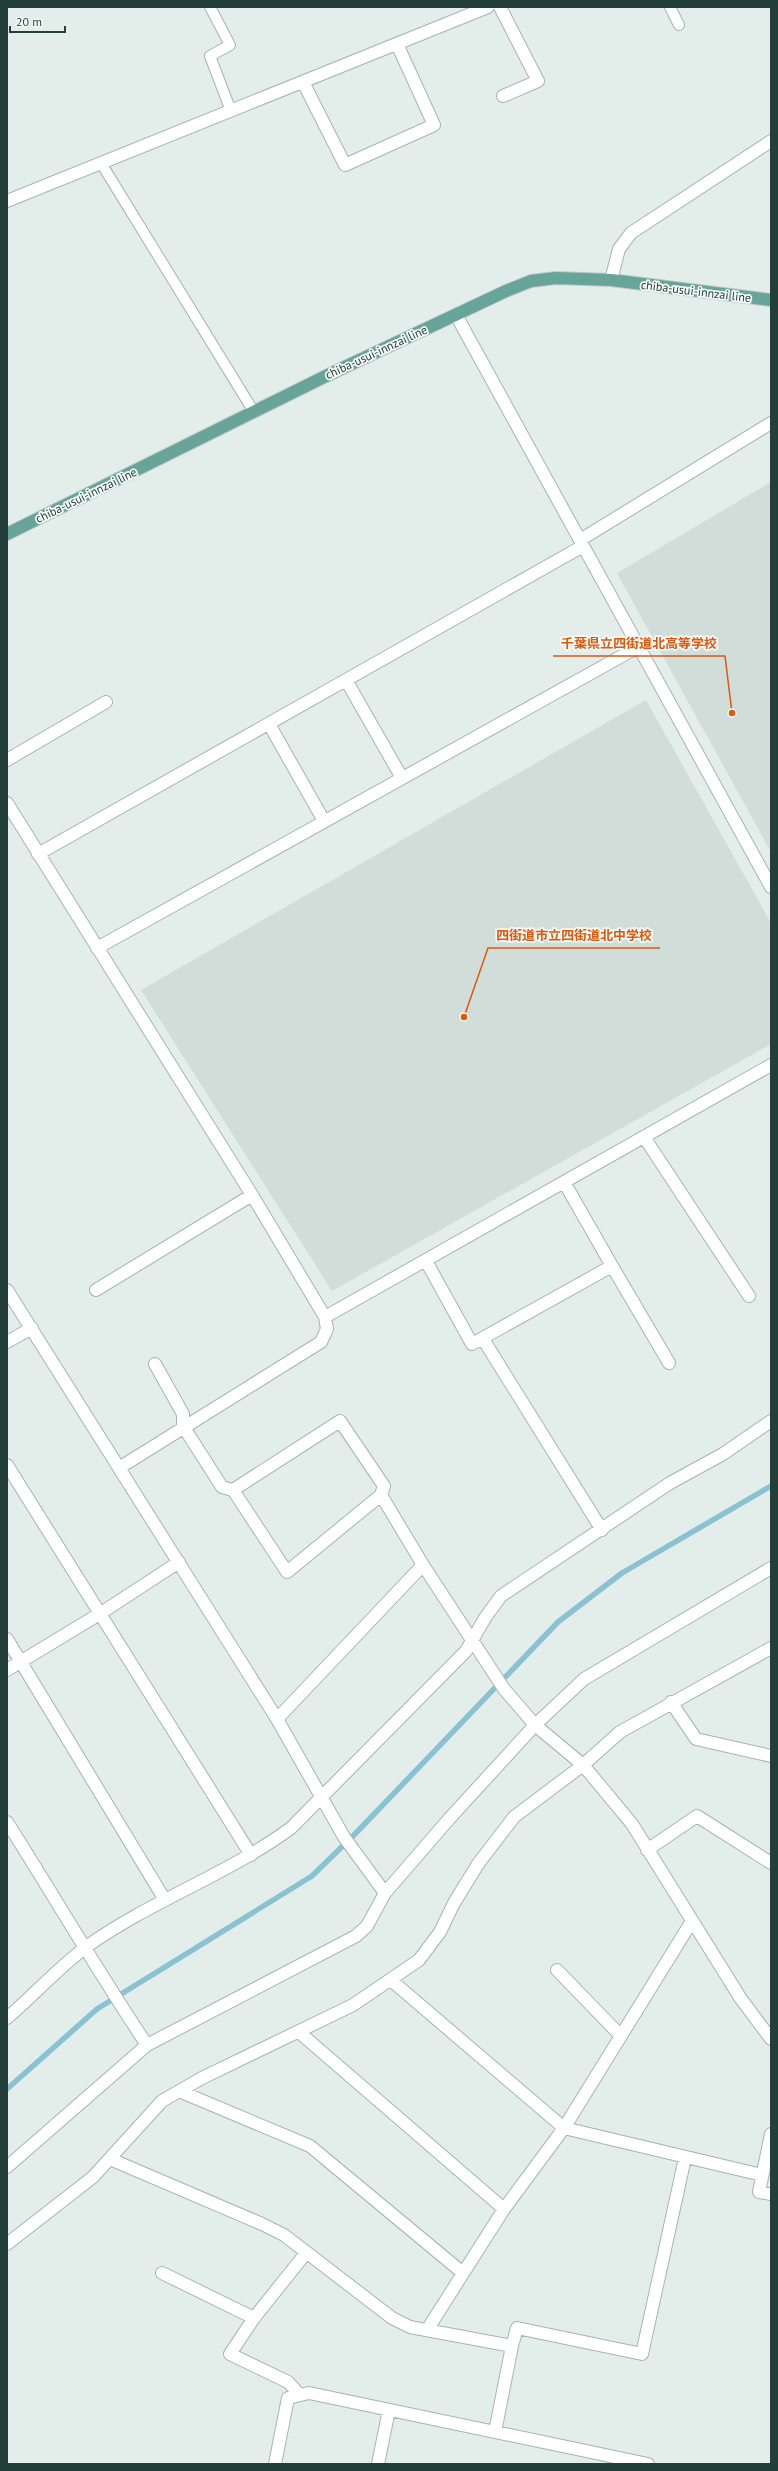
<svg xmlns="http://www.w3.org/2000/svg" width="778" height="2471" font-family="'PT Sans','Noto Sans JP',sans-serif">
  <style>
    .built { fill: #d1ddd9 }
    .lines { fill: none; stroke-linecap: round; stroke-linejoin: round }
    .stream { stroke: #8ac2d3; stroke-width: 5.5 }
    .service-casing { stroke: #a5b5b2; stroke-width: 12 }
    .minor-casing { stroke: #a5b5b2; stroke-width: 14 }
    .tertiary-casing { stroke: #a5b5b2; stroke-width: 14 }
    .primary-casing { stroke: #c1c9c8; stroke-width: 14 }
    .service { stroke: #fff; stroke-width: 10 }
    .minor { stroke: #fff; stroke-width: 12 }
    .tertiary { stroke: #fff; stroke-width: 12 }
    .primary { stroke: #67a499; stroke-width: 12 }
    .labels { text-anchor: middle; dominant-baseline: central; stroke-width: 3.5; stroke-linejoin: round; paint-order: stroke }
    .street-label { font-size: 12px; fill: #223f3a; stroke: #f4faf7 }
    .leader { fill: none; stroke: #de580e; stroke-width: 1.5 }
    .callout-dot { fill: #de580e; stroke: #f4faf7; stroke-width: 1.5 }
    .callout-label { font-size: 13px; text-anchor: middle; font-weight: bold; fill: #de580e; stroke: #f4faf7; stroke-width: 3.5; stroke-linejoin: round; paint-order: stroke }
  </style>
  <rect width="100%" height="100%" fill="#e3edea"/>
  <path class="built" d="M771 482V852L617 573Z
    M646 700 771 923V1044L332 1291 141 990Z"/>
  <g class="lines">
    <path class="stream" d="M7 2089 97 2009 312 1876 356 1833 558 1622 622 1573 771 1486"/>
    <defs>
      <path id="service" d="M210 7 230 45 210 56 231 111
        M670 7 679 25
        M101 163 254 412"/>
      <path id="minor" d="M500 7 538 81 503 96
        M303 82 345 165 434 125 397 44
        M7 201 488 7
        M456 315 771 887
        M580 540 771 423
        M346 680 402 778
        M269 724 324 821
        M7 760 106 702
        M7 803 252 1195 325 1317 771 1065
        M38 854 583 546
        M97 948 638 647
        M644 1137 749 1296
        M426 1261 472 1344 612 1266 564 1182
        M612 1266 669 1363
        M7 1290 277 1719 344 1837 385 1893
        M96 1290 252 1195
        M483 1339 602 1530
        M7 1342 32 1328
        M155 1364 183 1414V1426L222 1487 233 1490 340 1421 384 1486 381 1495 423 1565 504 1689 535 1725 583 1765 632 1824 741 1999 771 2039
        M7 1465 251 1855
        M119 1468 321 1342 327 1329 325 1317
        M233 1490 287 1572 381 1495
        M7 1639 165 1900
        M7 1670 101 1613 179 1562
        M671 1702 696 1739 771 1756
        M277 1719 423 1565
        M7 1822C54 1896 98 1972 147 2045
        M647 1850 697 1816 771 1863
        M557 1970 620 2035
        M392 1981 564 2128 762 2175
        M7 2018C34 1995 58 1968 86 1947 150 1901 227 1875 291 1828L466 1651 485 1618 501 1596 670 1483 723 1454 771 1421
        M300 2033 504 2209
        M179 2091 310 2146 463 2273
        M771 2134 759 2192 771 2194
        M110 2159 262 2224 284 2235 392 2318 410 2327 512 2346 495 2432
        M7 2167 147 2045 356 1936 367 1926 385 1893 449 1819 535 1725 584 1679 771 1568
        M7 2244 93 2177 162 2101 202 2078 353 2005 419 1960 440 1932 454 1903 478 1864 514 1817 583 1765 620 1732 771 1648
        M162 2273 254 2318 306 2253
        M254 2318 230 2354 288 2382 300 2395
        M427 2330 504 2209 564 2128 692 1921
        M512 2346 517 2328 642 2354 685 2158
        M275 2464 288 2398 309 2393 648 2464
        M378 2464 389 2410"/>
      <path id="tertiary" d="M611 280 619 249 631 233 771 141"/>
      <path id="primary" d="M7 534 328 375 506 291 531 281 556 278 611 280 771 300"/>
    </defs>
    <use href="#service" class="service-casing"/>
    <use href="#minor" class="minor-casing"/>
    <use href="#tertiary" class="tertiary-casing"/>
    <use href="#primary" class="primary-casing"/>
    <use href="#service" class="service"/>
    <use href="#minor" class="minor"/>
    <use href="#tertiary" class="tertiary"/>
    <use href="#primary" class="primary"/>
  </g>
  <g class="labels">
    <g class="street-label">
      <text transform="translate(696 291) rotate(7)">chiba-usui-innzai line</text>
      <text transform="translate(376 352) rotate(-25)">chiba-usui-innzai line</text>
      <text transform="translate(86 495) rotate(-26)">chiba-usui-innzai line</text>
    </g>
  </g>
  <path class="leader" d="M732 713L725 656H553M464 1017L488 948H660"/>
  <g class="callout-dot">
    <circle cx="732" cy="713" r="4"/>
    <circle cx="464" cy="1017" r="4"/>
  </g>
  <g class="callout-label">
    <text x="639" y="648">千葉県立四街道北高等学校</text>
    <text x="574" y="940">四街道市立四街道北中学校</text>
  </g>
  <rect width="778" height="2471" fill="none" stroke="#223f3a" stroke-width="16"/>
  <path d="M10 26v6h55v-6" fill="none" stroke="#223f3a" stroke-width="2"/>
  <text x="16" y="26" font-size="12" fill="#223f3a" stroke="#f4faf7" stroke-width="3" paint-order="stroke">20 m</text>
</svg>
